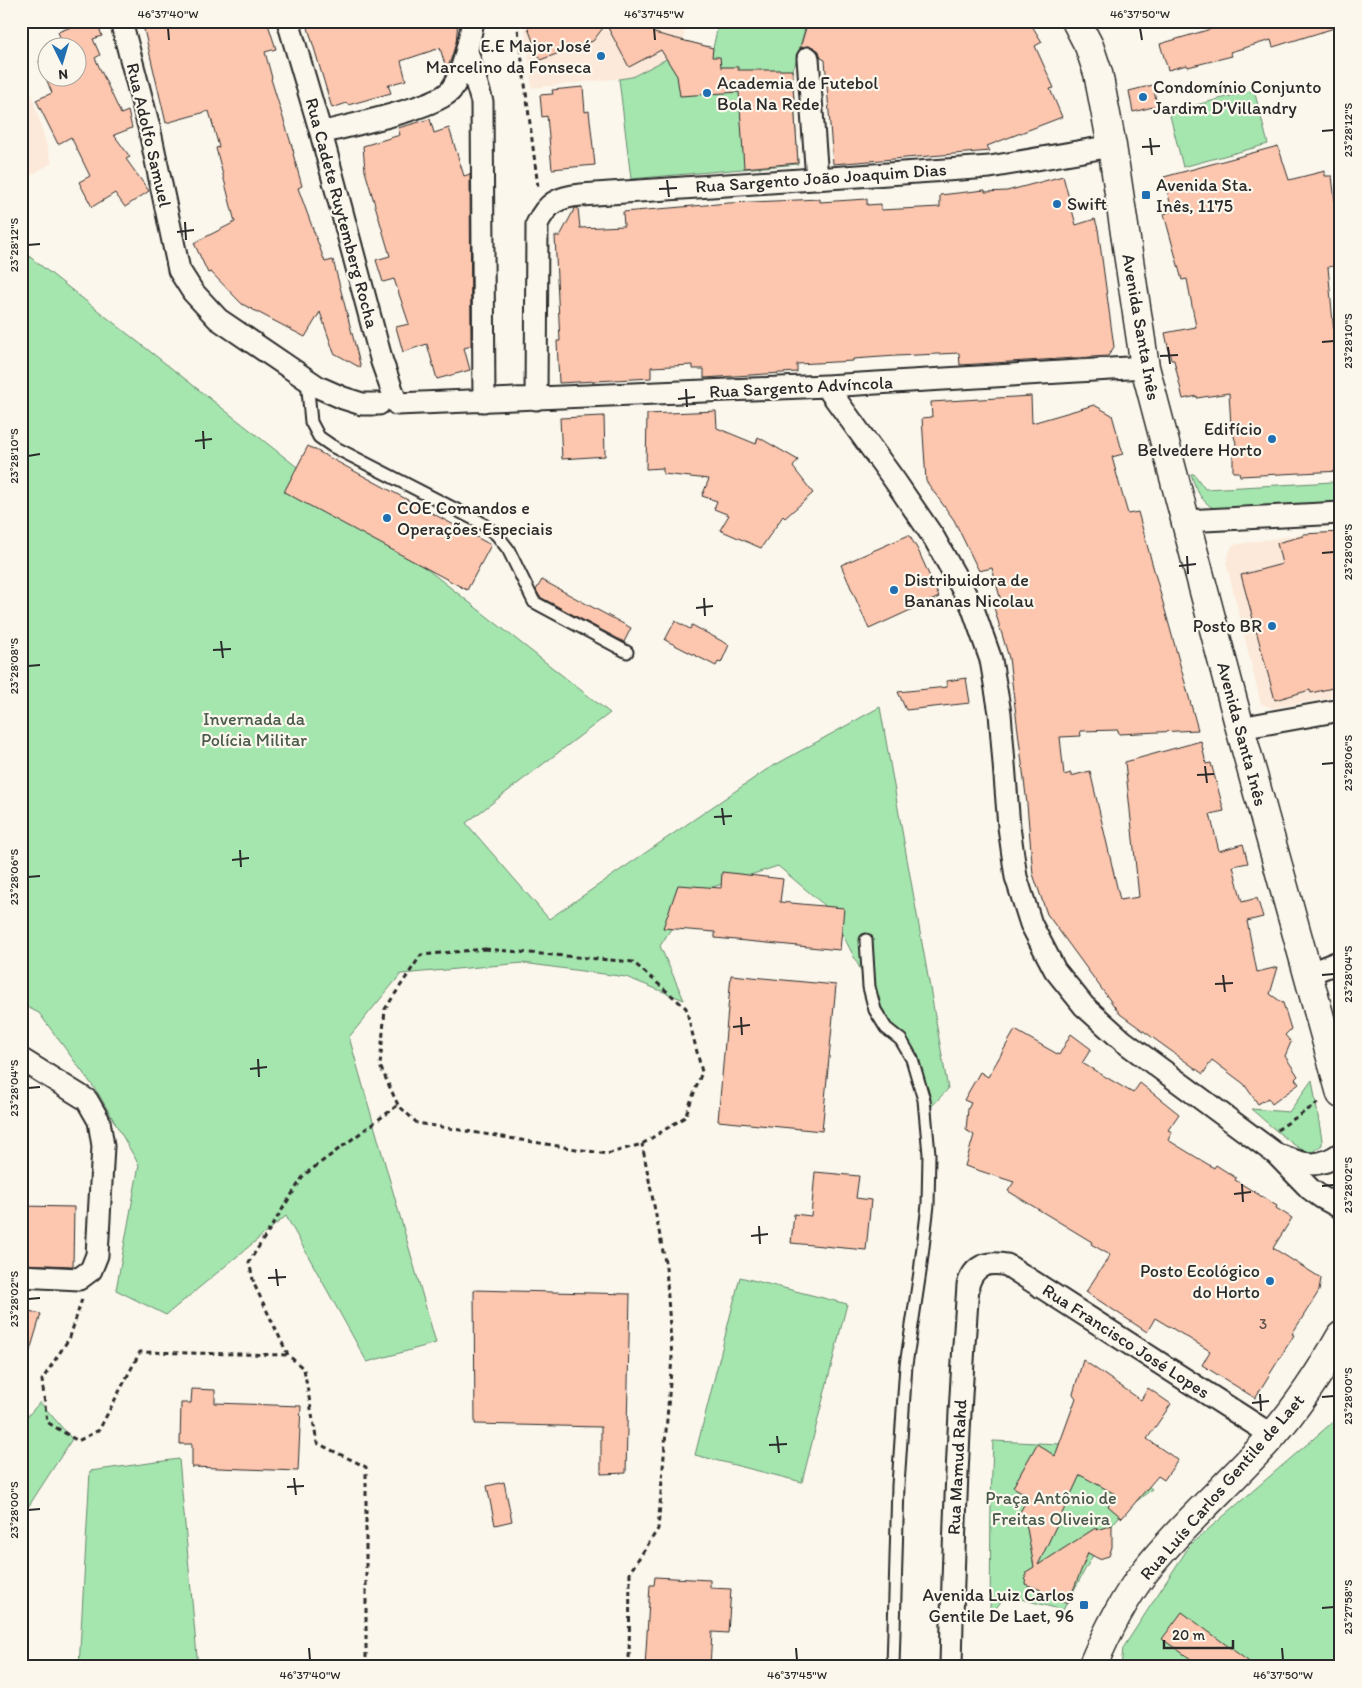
<svg xmlns="http://www.w3.org/2000/svg" width="1362" height="1688" font-family="Itim,sans-serif">
  <style>
    .built { fill: #fce9da }
    .green { fill: #a5e6af; stroke: #68886d }
    .building { fill: #fdc7af; stroke: #2b2b2b }
    .lines { fill: none; stroke-linecap: round; stroke-linejoin: round }
    .service-casing { stroke: #2b2b2b; stroke-width: 15 }
    .minor-casing { stroke: #2b2b2b; stroke-width: 25 }
    .secondary-casing { stroke: #2b2b2b; stroke-width: 31 }
    .path { stroke: #2b2b2b; stroke-width: 3; stroke-dasharray: 5 4; stroke-linecap: butt }
    .service { stroke: #fbf7ec; stroke-width: 11 }
    .minor { stroke: #fbf7ec; stroke-width: 21 }
    .secondary { stroke: #fbf7ec; stroke-width: 28 }
    .ticks { fill: none; stroke: #2b2b2b; stroke-width: 2 }
    .poi-dot { fill: #1f6fb2; stroke: #fbf7ec; stroke-width: 2 }
    .labels { text-anchor: middle; dominant-baseline: central; stroke-width: 4.5; stroke-linejoin: round; paint-order: stroke }
    .number-label { font-size: 15px; fill: #60524c }
    .poi-label { font-size: 18px; fill: #2b2b2b; stroke: #fbf7ec; text-anchor: start }
    .street-label { font-size: 18px; fill: #2b2b2b; stroke: #fbf7ec }
    .park-label { font-size: 18px; fill: #4a5a4c; stroke: #fbf7ec }
    .neatline { fill: none; stroke: #2b2b2b; stroke-width: 2 }
    .ticks-label { font-size: 12px; text-anchor: middle; fill: #2b2b2b }
  </style>
  <rect width="100%" height="100%" fill="#fbf7ec"/>
  <filter id="ink" filterUnits="userSpaceOnUse"><feTurbulence type="fractalNoise" baseFrequency=".02" numOctaves="2"/><feDisplacementMap in="SourceGraphic" scale="10" xChannelSelector="R" yChannelSelector="G"/><feConvolveMatrix kernelMatrix="1 2 1 2 8 2 1 2 1" color-interpolation-filters="sRGB"/></filter>
  <g filter="url(#ink)">
    <path class="built" d="M524 21H686L682 52 632 77 532 88Z
      M21 58 52 163 21 181Z
      M1303 534 1341 678V696L1273 708 1261 704 1226 562 1232 545Z"/>
    <path class="green" d="M719 21H807L795 65 792 70 798 164 631 179 619 79 632 77 680 52 684 41 713 48Z
      M1254 90 1268 144 1183 167 1169 112Z
      M21 250 610 713 466 823 549 919 766 770 880 707 948 1089 931 1107 830 910 778 866 694 893 660 946 684 1000 626 977 523 963 401 974 349 1037 436 1343 367 1362 286 1216 166 1315 116 1290 139 1165 98 1093 39 1013 21 1004Z
      M1191 474H1194L1205 489 1334 482 1336 502 1215 509C1200 501 1196 489 1191 474Z
      M1312 1080 1322 1140V1145C1317 1148 1314 1153 1308 1152 1296 1150 1262 1118 1251 1109L1289 1112Z
      M740 1277 847 1304 802 1482 695 1455Z
      M40 1402 72 1439 21 1518V1424Z
      M1341 1415V1667H1121L1123 1648 1190 1545Z
      M993 1441 1060 1444 1102 1452 1152 1489 1123 1512 1104 1535 1063 1610 1006 1595 990 1616 991 1500Z
      M179 1459 198 1667H79L90 1471Z"/>
    <path class="building" d="M87 21H97L102 36 93 39 100 55 95 58 121 114 128 111 132 128 114 135 130 157 126 159 149 191 125 207 115 193 92 207 79 182 90 176 71 137 58 144 36 100 52 93 39 61 48 57V78H78V48H61L60 45 63 44 58 32Z
      M142 21H267L276 49 265 52 272 78 271 79 294 153 293 154 302 186 298 188 325 262 333 260 361 368 334 353 320 312 305 337 242 304 211 272 208 273 194 243 235 222 216 148 219 147 209 111 166 123Z
      M306 21H458L456 43 447 71 440 48 401 61 406 80 388 85 391 93 348 105 347 103 332 108Z
      M546 21H640L651 29 654 33 713 48 712 57H720L721 67H738V70H792L798 163 744 168 739 92 680 96 677 76 661 50 629 67 606 24 593 41 540 60 528 28Z
      M808 21H1029L1042 42 1035 46 1054 88 1050 89 1062 117 987 146 990 151 833 164 825 60 821 58 819 51 813 47 807 46 800 48Z
      M1238 21H1340L1341 26 1273 47 1271 40 1230 52 1232 56 1188 67 1187 65 1168 70 1160 44Z
      M1153 85 1157 106 1133 112 1129 91Z
      M583 87 585 112 589 111 595 165 552 169 547 116 542 117 540 95 553 94 552 90Z
      M430 119 434 133 449 128 464 176 470 174 471 346 464 348 470 370 437 379 427 344 403 352 396 327 409 324 394 279 383 282 376 260 390 256 365 171 363 146 400 135 398 128Z
      M1278 146 1289 180 1325 171V176H1332L1335 201 1340 200 1341 236 1335 237 1339 265 1328 267 1334 334 1341 326V471L1240 476 1239 472H1233V455L1236 443 1231 426 1229 393 1197 398V396L1183 399 1174 360H1171L1165 333 1196 327 1187 279 1182 280 1164 214 1172 211 1164 177Z
      M1063 176 1076 225 1095 219 1098 229 1114 347 1108 356 960 365 959 353 896 356 853 359V361L797 364V372L704 378V369H693V365L651 367V378L559 383 557 341H560L555 236H560L575 208H578L580 228 624 226 623 212 729 203 820 199V202L867 199V205L881 204V210L940 207V195L985 190V192L1007 191Z
      M1031 396 1032 423 1094 405 1112 415 1123 454 1112 457 1119 483 1128 514 1138 512 1198 730 1119 734 1118 730 1080 731 1081 736 1060 737 1064 775 1071 773V776L1090 771 1120 900 1139 897 1125 762 1201 741 1206 764 1211 763 1224 811 1210 814 1219 851 1243 844 1248 863 1233 866 1242 902 1257 898 1263 917 1247 921 1257 972 1278 967 1270 994 1283 1003 1291 1029 1285 1035 1291 1042 1285 1056 1298 1076 1295 1079 1299 1084 1272 1104 1268 1098 1258 1104 1244 1084 1212 1060 1203 1074 1120 1014 1047 914 1033 874 1027 804 1009 658 993 604 1001 601 992 568 979 571 954 520 926 481 922 418 932 417 931 402Z
      M716 411 717 428 756 444 758 437 798 460 793 467 813 493 785 518 783 516 761 548 720 530 729 515 714 509 717 501 702 496 709 479 663 474V468L646 469 647 414Z
      M604 416 605 456 562 459 560 418Z
      M308 446 491 545 467 590 284 492Z
      M1341 532V686L1311 693 1310 690 1275 700 1241 575 1282 564 1277 543 1303 536V534Z
      M909 535 918 550 939 597 869 629 841 565Z
      M542 580 631 628 624 642 540 597 536 590Z
      M675 621 690 629 692 625 729 645 721 663 718 662 716 666 665 640Z
      M966 678 970 703 906 710 898 692 947 687V681Z
      M722 872 783 879 780 902 844 908 840 950 715 938V932L663 928 678 885 721 888Z
      M731 975 836 985 822 1131 718 1121Z
      M1015 1030 1059 1055 1071 1034 1091 1049 1082 1063 1133 1093 1140 1083 1179 1114 1168 1130 1172 1132 1168 1140 1214 1168 1216 1165 1236 1178 1235 1180 1277 1206 1276 1208 1292 1218 1273 1248 1321 1278 1319 1291 1292 1334 1294 1335 1255 1398 1202 1365 1210 1351 1155 1318 1147 1332 1086 1292 1110 1255 1091 1244 1092 1242 1008 1191 1014 1182 965 1166 974 1135 966 1130 968 1109 971 1103 964 1100 980 1072 988 1077Z
      M815 1172 859 1176 856 1198 871 1200 866 1250 791 1243 794 1214 811 1216Z
      M21 1206 74 1207 73 1266 21 1264Z
      M474 1290 630 1294 626 1473 601 1474V1427L475 1424Z
      M21 1309 41 1314 26 1364 21 1363Z
      M1083 1360 1141 1400 1148 1388 1171 1404 1147 1439 1178 1460 1164 1480 1158 1476 1122 1518 1108 1506 1117 1495 1080 1475 1038 1565 1097 1527V1530L1112 1525V1547L1109 1556 1099 1559 1088 1553 1068 1603 1040 1593 1041 1590 1025 1584 1026 1572 1034 1567 1026 1523 1020 1512 1029 1496 1013 1487 1037 1444 1055 1456 1076 1398 1073 1394Z
      M192 1389 215 1390V1403L301 1406 298 1471 192 1467V1444H180L181 1403H191Z
      M504 1482 512 1521 495 1525 487 1486Z
      M655 1577 710 1580V1588L731 1589 728 1633 712 1632 710 1667H645L650 1585H654Z
      M1182 1612 1256 1667H1185L1191 1659 1162 1639Z"/>
    <g class="lines">
      <defs>
        <path id="service" d="M307 380 311 422 319 437 332 446 480 522 497 535 508 549 534 602 627 652
          M866 940 869 987 875 1010 886 1028 901 1040 912 1059 924 1100 929 1154 928 1205 920 1272 906 1365 898 1485 893 1667"/>
        <path id="minor" d="M121 21 149 127 179 270 193 292 218 319 318 387 343 398 362 404H379
          M288 21 321 133 382 362 397 404 826 386 1145 367
          M467 51 482 102 484 401
          M808 58 817 179
          M321 133C346 126 437 108 451 90 463 74 469 41 473 21
          M826 386 895 481 934 538 972 606 991 660 1000 713 1009 827 1016 877 1031 924 1055 970 1084 1006 1123 1041 1276 1154 1310 1189 1321 1197 1341 1208
          M536 399 537 224C547 203 558 197 581 195L990 167 1112 146
          M1185 521 1341 513
          M1240 728 1341 710
          M1308 974 1341 961
          M21 1059 87 1100 99 1121 103 1146 97 1255 91 1270 79 1279 21 1276
          M1281 1156C1304 1165 1319 1169 1341 1153
          M951 1667C953 1539 959 1412 968 1285 974 1265 987 1261 1007 1265L1273 1436"/>
        <path id="secondary" d="M1076 21 1089 46 1098 73 1112 146 1145 367 1240 728 1341 1094
          M1092 1667C1106 1634 1121 1603 1143 1574 1182 1524 1231 1483 1272 1436 1299 1405 1321 1371 1341 1336"/>
      </defs>
      <use href="#service" class="service-casing"/>
      <use href="#minor" class="minor-casing"/>
      <use href="#secondary" class="secondary-casing"/>
      <path class="path" d="M517 21 538 187
        M485 949 633 962 686 1008 702 1072 685 1117 642 1144 607 1154 417 1123 398 1105 380 1066 385 1009 421 955Z
        M1277 1130 1318 1103
        M82 1299 70 1337 42 1380 47 1422 78 1441 99 1430 140 1352 288 1355
        M366 1667V1467L317 1443 304 1369 288 1355 254 1284 249 1262 304 1175 398 1105
        M629 1667 630 1572 658 1529 672 1358 666 1267 642 1144"/>
      <use href="#service" class="service"/>
      <use href="#minor" class="minor"/>
      <use href="#secondary" class="secondary"/>
    </g>
  </g>
  <path class="ticks" d="M168 28 169 40M654 28 655 40M1140 28 1142 40M1322 131 1334 130M1150 138 1152 155M1142 147 1160 146M667 180 669 197M659 189 677 188M185 222 186 240M177 232 194 230M28 245 40 244M1322 342 1334 341M1168 347 1170 364M1160 356 1178 355M686 389 687 407M678 399 695 397M203 431 204 449M195 441 212 439M28 456 40 454M1322 553 1334 552M1187 556 1188 574M1179 566 1196 564M704 598 705 616M696 608 713 606M221 641 223 658M213 650 231 649M28 666 40 665M1322 764 1334 763M1205 766 1207 783M1197 775 1214 774M722 808 724 825M714 817 732 816M240 850 241 867M232 860 249 858M28 877 40 876M1223 975 1225 992M1322 975 1334 974M1215 984 1233 983M741 1017 742 1035M733 1027 750 1025M258 1059 259 1077M250 1069 267 1067M28 1088 40 1087M1242 1184 1243 1202M1322 1186 1334 1185M1234 1194 1251 1192M759 1226 760 1244M751 1236 768 1234M276 1269 278 1286M268 1278 286 1277M28 1299 40 1298M1260 1394 1261 1411M1322 1397 1334 1396M1252 1403 1269 1401M777 1436 779 1453M769 1445 787 1444M294 1478 296 1495M287 1487 304 1486M28 1510 40 1509M1322 1608 1334 1607M309 1648 310 1660M796 1648 797 1660M1282 1648 1283 1660"/>
  <g class="poi-dot">
    <circle cx="601" cy="56" r="5"/>
    <circle cx="707" cy="93" r="5"/>
    <circle cx="1143" cy="97" r="5"/>
    <rect x="1141" y="190" width="10" height="10" rx="2.5"/>
    <circle cx="1057" cy="204" r="5"/>
    <circle cx="1272" cy="439" r="5"/>
    <circle cx="387" cy="518" r="5"/>
    <circle cx="894" cy="590" r="5"/>
    <circle cx="1272" cy="626" r="5"/>
    <circle cx="1270" cy="1281" r="5"/>
    <rect x="1079" y="1600" width="10" height="10" rx="2.5"/>
  </g>
  <g class="labels">
    <g class="number-label">
      <text x="1263" y="1324">3</text>
    </g>
    <g class="poi-label">
      <text x="591" y="46" text-anchor="end">E.E Major José<tspan x="591" dy="21">Marcelino da Fonseca</tspan></text>
      <text x="717" y="83">Academia de Futebol<tspan x="717" dy="21">Bola Na Rede</tspan></text>
      <text x="1153" y="87">Condomínio Conjunto<tspan x="1153" dy="21">Jardim D'Villandry</tspan></text>
      <text x="1156" y="185">Avenida Sta.<tspan x="1156" dy="21">Inês, 1175</tspan></text>
      <text x="1067" y="204">Swift</text>
      <text x="1262" y="429" text-anchor="end">Edifício<tspan x="1262" dy="21">Belvedere Horto</tspan></text>
      <text x="397" y="508">COE Comandos e<tspan x="397" dy="21">Operações Especiais</tspan></text>
      <text x="904" y="580">Distribuidora de<tspan x="904" dy="21">Bananas Nicolau</tspan></text>
      <text x="1262" y="626" text-anchor="end">Posto BR</text>
      <text x="1260" y="1271" text-anchor="end">Posto Ecológico<tspan x="1260" dy="21">do Horto</tspan></text>
      <text x="1074" y="1595" text-anchor="end">Avenida Luiz Carlos<tspan x="1074" dy="21">Gentile De Laet, 96</tspan></text>
    </g>
    <g class="street-label">
      <text transform="translate(149 135) rotate(77)">Rua Adolfo Samuel</text>
      <text transform="translate(821 178) rotate(-4)">Rua Sargento João Joaquim Dias</text>
      <text transform="translate(342 213) rotate(75)">Rua Cadete Ruytemberg Rocha</text>
      <text transform="translate(1141 327) rotate(80)">Avenida Santa Inês</text>
      <text transform="translate(801 387) rotate(-3)">Rua Sargento Advíncola</text>
      <text transform="translate(1242 734) rotate(75)">Avenida Santa Inês</text>
      <text transform="translate(1126 1341) rotate(33)">Rua Francisco José Lopes</text>
      <text transform="translate(957 1467) rotate(-87)">Rua Mamud Rahd</text>
      <text transform="translate(1222 1487) rotate(-49)">Rua Luís Carlos Gentile de Laet</text>
    </g>
    <g class="park-label">
      <text x="254" y="719">Invernada da<tspan x="254" dy="21">Polícia Militar</tspan></text>
      <text x="1051" y="1498">Praça Antônio de<tspan x="1051" dy="21">Freitas Oliveira</tspan></text>
    </g>
  </g>
  <rect width="1362" height="1688" fill="none" stroke="#fbf7ec" stroke-width="55"/>
  <g transform="translate(62 62) rotate(175)"><circle r="24" fill="#fbf7ec" stroke="#a8a59f"/>
  <path d="M0-4L9 19L0 12L-9 19Z" fill="#1f6fb2"/>
  <text y="-8" font-size="14" font-weight="bold" text-anchor="middle" fill="#2b2b2b">N</text>
  </g>
  <path d="M1164 1640v8h69v-8" fill="none" stroke="#2b2b2b" stroke-width="2.5"/>
  <text x="1172" y="1640" font-size="15" fill="#2b2b2b" stroke="#fbf7ec" stroke-width="4" paint-order="stroke">20 m</text>
  <rect x="28" y="28" width="1306" height="1632" class="neatline"/>
  <g class="ticks-label">
    <text x="168" y="18">46°37'40"W</text>
    <text x="654" y="18">46°37'45"W</text>
    <text x="1140" y="18">46°37'50"W</text>
    <text transform="translate(1348 130) rotate(-90)" y="4">23°28'12"S</text>
    <text transform="translate(14 245) rotate(-90)" y="4">23°28'12"S</text>
    <text transform="translate(1348 341) rotate(-90)" y="4">23°28'10"S</text>
    <text transform="translate(14 456) rotate(-90)" y="4">23°28'10"S</text>
    <text transform="translate(1348 552) rotate(-90)" y="4">23°28'08"S</text>
    <text transform="translate(14 666) rotate(-90)" y="4">23°28'08"S</text>
    <text transform="translate(1348 763) rotate(-90)" y="4">23°28'06"S</text>
    <text transform="translate(14 877) rotate(-90)" y="4">23°28'06"S</text>
    <text transform="translate(1348 974) rotate(-90)" y="4">23°28'04"S</text>
    <text transform="translate(14 1088) rotate(-90)" y="4">23°28'04"S</text>
    <text transform="translate(1348 1185) rotate(-90)" y="4">23°28'02"S</text>
    <text transform="translate(14 1299) rotate(-90)" y="4">23°28'02"S</text>
    <text transform="translate(1348 1396) rotate(-90)" y="4">23°28'00"S</text>
    <text transform="translate(14 1510) rotate(-90)" y="4">23°28'00"S</text>
    <text transform="translate(1348 1607) rotate(-90)" y="4">23°27'58"S</text>
    <text x="310" y="1679">46°37'40"W</text>
    <text x="797" y="1679">46°37'45"W</text>
    <text x="1283" y="1679">46°37'50"W</text>
  </g>
</svg>
